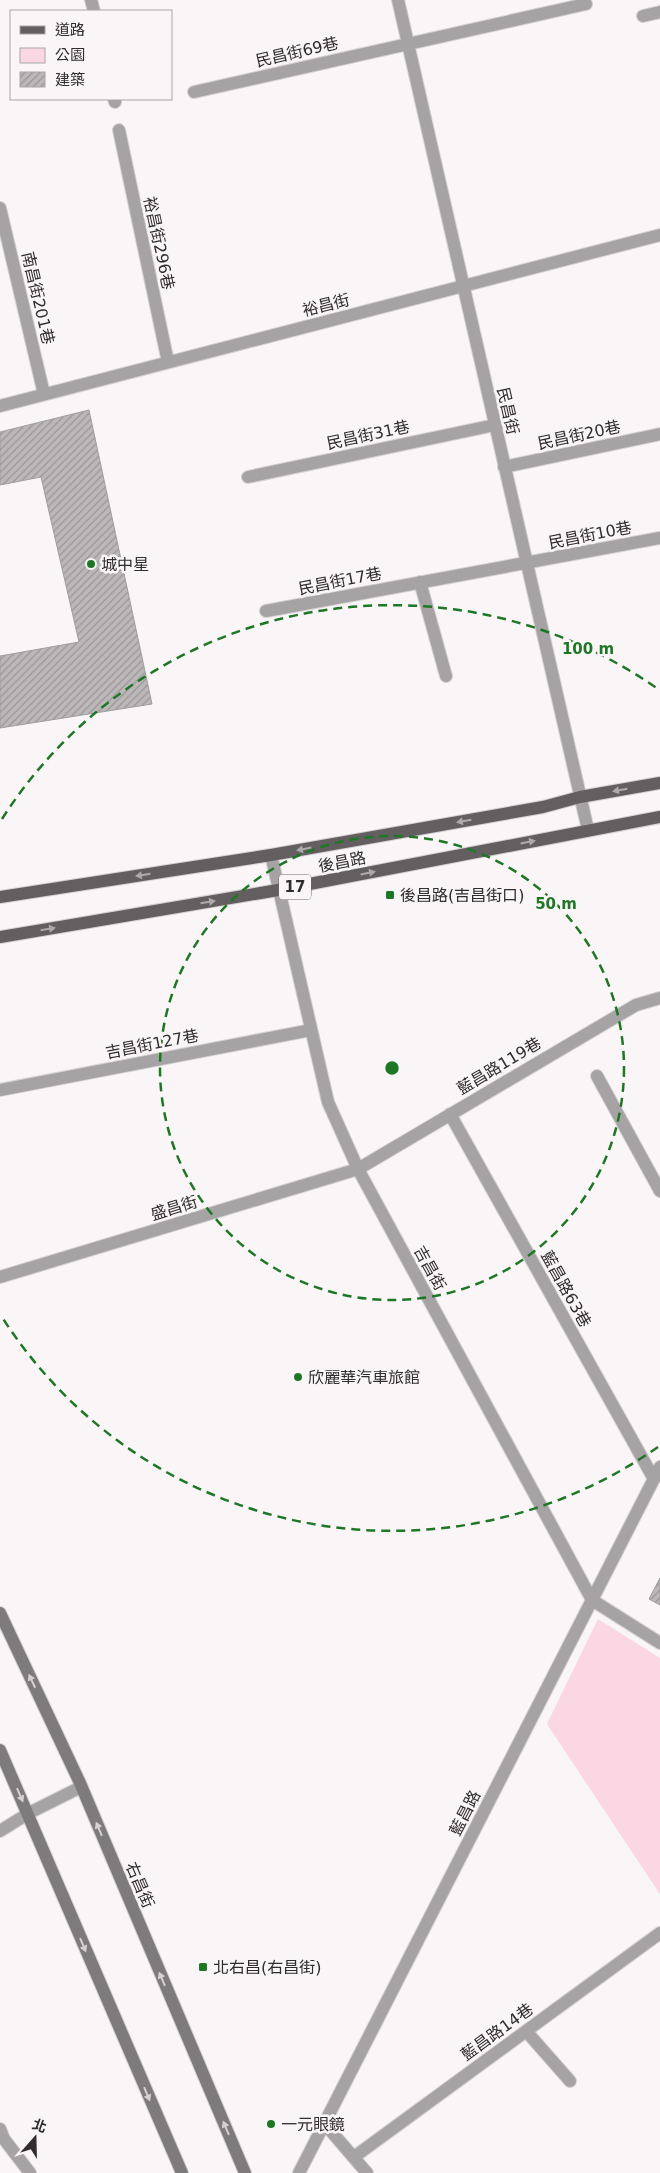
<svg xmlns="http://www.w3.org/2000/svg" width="660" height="2173" font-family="'DejaVu Sans','Noto Sans TC',sans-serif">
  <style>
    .green { fill: #fbd6e3 }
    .building { fill: url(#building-hatch); stroke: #a19c9e }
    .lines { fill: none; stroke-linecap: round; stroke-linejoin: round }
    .lane-casing { stroke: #d5d1d3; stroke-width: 14 }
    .street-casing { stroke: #d5d1d3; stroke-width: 14 }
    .secondary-casing { stroke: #d5d1d3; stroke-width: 14 }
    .primary-casing { stroke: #d5d1d3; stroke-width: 14 }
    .lane { stroke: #a5a3a4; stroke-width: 12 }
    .street { stroke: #a5a3a4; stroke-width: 12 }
    .secondary { stroke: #7e7b7c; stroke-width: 12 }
    .primary { stroke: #635f60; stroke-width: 12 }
    .oneway { fill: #aeaaac }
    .oneway2 { fill: #d5d0d2 }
    .ring { fill: none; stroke: #1e7725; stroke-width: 2.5; stroke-dasharray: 9 6 }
    .poi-dot { fill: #1e7725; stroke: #faf5f7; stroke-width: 2 }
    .labels { text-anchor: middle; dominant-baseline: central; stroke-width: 5; stroke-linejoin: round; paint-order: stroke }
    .shield { fill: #faf5f7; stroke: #6c696a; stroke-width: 1 }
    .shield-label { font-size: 15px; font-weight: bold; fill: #2f2d2d }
    .street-label { font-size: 16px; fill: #2f2d2d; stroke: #faf5f7 }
    .poi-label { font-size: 16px; fill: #2f2d2d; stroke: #faf5f7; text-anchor: start }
    .centre { fill: #1e7725; stroke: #faf5f7; stroke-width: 2.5 }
    .ring-label { font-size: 15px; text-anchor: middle; font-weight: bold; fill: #1e7725; stroke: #faf5f7; stroke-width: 5; stroke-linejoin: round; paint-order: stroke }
  </style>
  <defs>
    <pattern id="building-hatch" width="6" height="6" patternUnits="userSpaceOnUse" patternTransform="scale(1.25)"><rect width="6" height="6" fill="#bcb8b9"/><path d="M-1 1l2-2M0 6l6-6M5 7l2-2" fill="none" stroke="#999697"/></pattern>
  </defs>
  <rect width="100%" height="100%" fill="#faf5f7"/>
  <path class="green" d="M598 1619 660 1658V1894L547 1724Z"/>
  <path class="building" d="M89 410 152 704 0 728V656L79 642 41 477 0 485V432Z
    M660 1578V1605L649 1599Z"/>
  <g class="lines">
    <defs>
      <path id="lane" d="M0 1090 311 1030
        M0 1831 29 1813 81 1787
        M526 2031 570 2081
        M324 2123 367 2173
        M0 2129 4 2139 30 2173
        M354 2157 660 1933"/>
      <path id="street" d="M91 0 94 11
        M398 0 588 830
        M643 16 660 12
        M194 92 586 4
        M114 99 115 102
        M119 130 168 362
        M0 208 44 394
        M0 406 660 235
        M504 467 660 434
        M248 477 495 425
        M420 582 446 676
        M266 611 660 538
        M271 855 328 1102 358 1169 592 1600 660 1643
        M597 1076 660 1191
        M450 1114 654 1479
        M0 1277 358 1169 636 1005 660 998
        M299 2173 660 1467"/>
      <path id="secondary" d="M0 1613 80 1783 245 2173
        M0 1750 182 2173"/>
      <path id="primary" d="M0 897 271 855 543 807 580 797 660 783
        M0 937 278 890 660 817"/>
    </defs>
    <use href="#lane" class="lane-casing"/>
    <use href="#street" class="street-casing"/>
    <use href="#secondary" class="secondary-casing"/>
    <use href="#primary" class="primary-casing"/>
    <use href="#lane" class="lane"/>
    <use href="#street" class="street"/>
    <use href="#secondary" class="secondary"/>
    <use href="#primary" class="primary"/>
  </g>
  <defs><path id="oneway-solid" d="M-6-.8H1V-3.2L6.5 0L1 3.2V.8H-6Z" transform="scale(1.25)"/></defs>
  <g class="oneway">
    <use href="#oneway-solid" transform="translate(620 790) rotate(170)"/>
    <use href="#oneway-solid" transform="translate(464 821) rotate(170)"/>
    <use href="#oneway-solid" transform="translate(528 842) rotate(-11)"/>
    <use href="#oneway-solid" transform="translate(304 849) rotate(169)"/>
    <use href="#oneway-solid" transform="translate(368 873) rotate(-11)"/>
    <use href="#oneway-solid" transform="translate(143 875) rotate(171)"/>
    <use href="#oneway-solid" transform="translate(208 902) rotate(-9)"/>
    <use href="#oneway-solid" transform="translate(48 929) rotate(-9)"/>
  </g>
  <g class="oneway2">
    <use href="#oneway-solid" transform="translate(32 1681) rotate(-115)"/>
    <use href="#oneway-solid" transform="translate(20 1795) rotate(66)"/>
    <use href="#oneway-solid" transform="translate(99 1829) rotate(-113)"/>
    <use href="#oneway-solid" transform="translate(83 1945) rotate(67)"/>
    <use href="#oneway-solid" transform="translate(162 1979) rotate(-113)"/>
    <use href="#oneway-solid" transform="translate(147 2094) rotate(67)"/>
    <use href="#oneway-solid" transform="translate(226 2128) rotate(-113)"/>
  </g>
  <g class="ring">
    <circle cx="392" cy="1068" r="232"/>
    <path d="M658 1447A463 463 0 0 1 2 1317M2 819A463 463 0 0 1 658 689"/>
  </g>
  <g class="poi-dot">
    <circle cx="91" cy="564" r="5"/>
    <rect x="385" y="890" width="10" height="10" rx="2.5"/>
    <circle cx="298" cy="1377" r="5"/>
    <rect x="198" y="1962" width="10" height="10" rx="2.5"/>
    <circle cx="271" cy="2124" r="5"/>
  </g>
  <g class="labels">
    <rect class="shield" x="279" y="874.5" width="32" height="25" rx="4"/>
    <g class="shield-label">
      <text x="295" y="887">17</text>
    </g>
    <g class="street-label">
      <text transform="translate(297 52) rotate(-13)">民昌街69巷</text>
      <text transform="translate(159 243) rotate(78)">裕昌街296巷</text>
      <text transform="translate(38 298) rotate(77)">南昌街201巷</text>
      <text transform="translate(326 305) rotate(-14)">裕昌街</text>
      <text transform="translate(508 411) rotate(77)">民昌街</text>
      <text transform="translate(368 435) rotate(-12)">民昌街31巷</text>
      <text transform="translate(579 435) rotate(-12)">民昌街20巷</text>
      <text transform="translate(590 535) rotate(-11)">民昌街10巷</text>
      <text transform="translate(340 581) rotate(-11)">民昌街17巷</text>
      <text transform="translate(342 862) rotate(-11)">後昌路</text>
      <text transform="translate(152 1044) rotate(-11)">吉昌街127巷</text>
      <text transform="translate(499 1066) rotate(-31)">藍昌路119巷</text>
      <text transform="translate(174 1208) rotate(-17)">盛昌街</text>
      <text transform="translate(430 1268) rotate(61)">吉昌街</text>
      <text transform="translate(566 1289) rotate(61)">藍昌路63巷</text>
      <text transform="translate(465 1813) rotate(-63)">藍昌路</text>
      <text transform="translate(140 1885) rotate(67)">右昌街</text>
      <text transform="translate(497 2032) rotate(-36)">藍昌路14巷</text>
    </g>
    <g class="poi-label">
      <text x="101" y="564">城中星</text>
      <text x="400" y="895">後昌路(吉昌街口)</text>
      <text x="308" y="1377">欣麗華汽車旅館</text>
      <text x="213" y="1967">北右昌(右昌街)</text>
      <text x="281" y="2124">一元眼鏡</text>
    </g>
  </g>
  <circle cx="392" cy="1068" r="8" class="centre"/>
  <g class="ring-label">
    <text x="588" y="654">100 m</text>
    <text x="556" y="909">50 m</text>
  </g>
  <rect x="10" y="10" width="162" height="90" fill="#faf5f7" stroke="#a9a5a6"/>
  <rect x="20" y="26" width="25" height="8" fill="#635f60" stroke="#a9a5a6"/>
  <text x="55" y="35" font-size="15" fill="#2f2d2d">道路</text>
  <rect x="20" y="48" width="25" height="15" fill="#fbd6e3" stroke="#a9a5a6"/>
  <text x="55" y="60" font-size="15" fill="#2f2d2d">公園</text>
  <rect x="20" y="72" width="25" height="15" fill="url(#building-hatch)" stroke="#a9a5a6"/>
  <text x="55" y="85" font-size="15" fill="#2f2d2d">建築</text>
  <g transform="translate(35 2138) rotate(20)" stroke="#faf5f7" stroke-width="4" paint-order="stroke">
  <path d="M0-4L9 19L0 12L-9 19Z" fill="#2f2d2d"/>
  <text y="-8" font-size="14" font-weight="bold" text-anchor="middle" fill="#2f2d2d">北</text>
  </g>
</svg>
